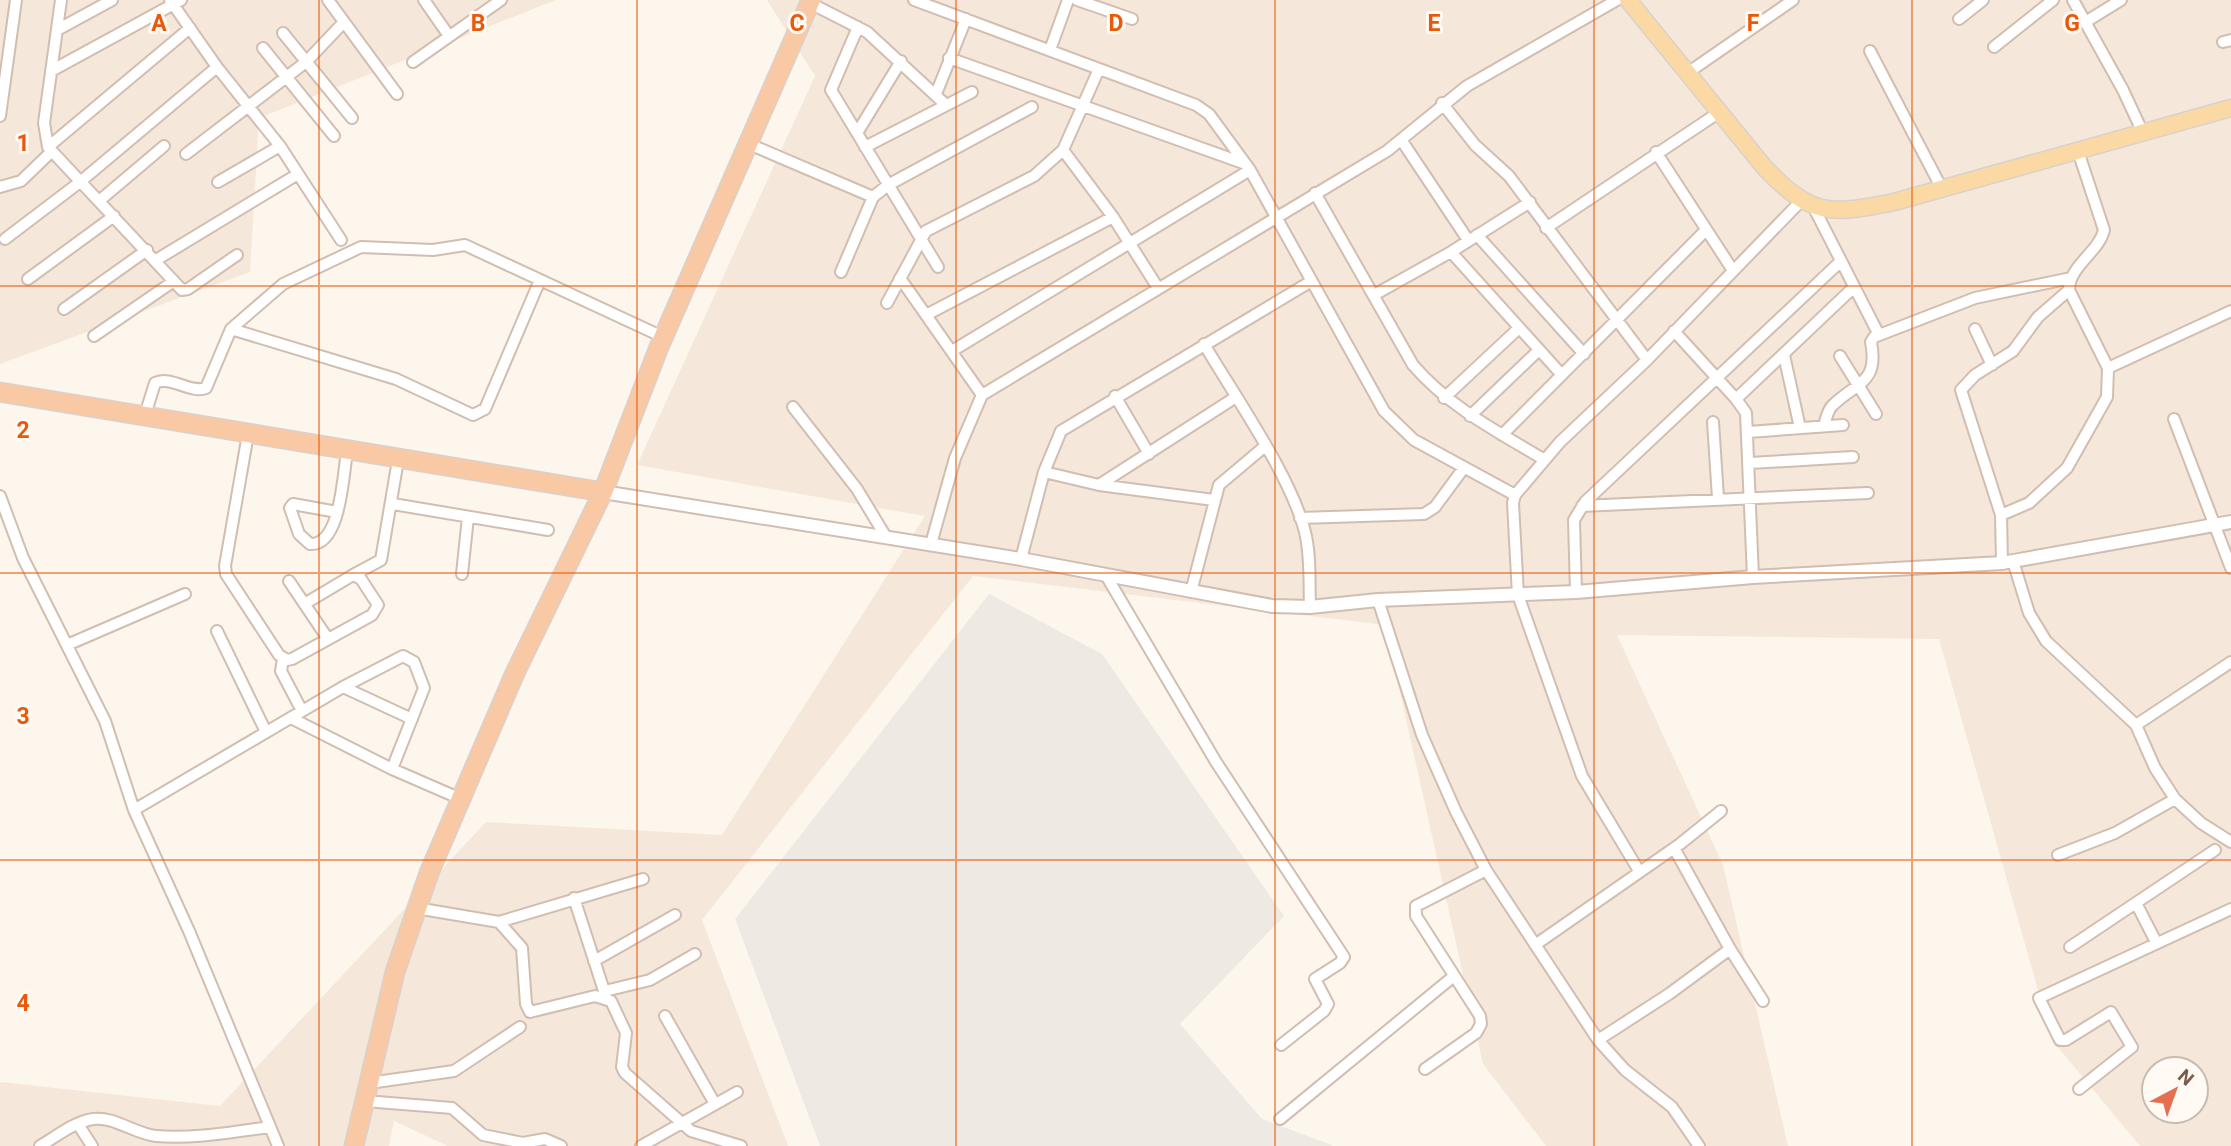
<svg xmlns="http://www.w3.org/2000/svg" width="2231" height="1146" font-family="Roboto,sans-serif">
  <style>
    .residential { fill: #f5e8da; fill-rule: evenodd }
    .industrial { fill: #efe9e4 }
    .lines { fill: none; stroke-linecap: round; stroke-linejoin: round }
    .minor-casing { stroke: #d1beb0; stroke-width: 14 }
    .tertiary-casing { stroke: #d1beb0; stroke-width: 16 }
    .primary-casing { stroke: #dad1cd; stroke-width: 19 }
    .trunk-casing { stroke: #dad1cd; stroke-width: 21 }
    .minor { stroke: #fff; stroke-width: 10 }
    .tertiary { stroke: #fff; stroke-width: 12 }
    .primary { stroke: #fbd9a5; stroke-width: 16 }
    .trunk { stroke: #f9c8a4; stroke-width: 18 }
    .grid { fill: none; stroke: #e8590c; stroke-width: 2; stroke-opacity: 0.55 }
    .grid-label { font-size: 23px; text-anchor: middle; font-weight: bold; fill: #e8590c; stroke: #fffaf3; stroke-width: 6; stroke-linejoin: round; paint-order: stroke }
  </style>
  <rect width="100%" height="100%" fill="#fdf6ec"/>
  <path class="residential" d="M0 0H556L259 118 250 272 0 364Z
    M767 0H2231V1146H2140L2052 1040 1939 639 1617 635 1723 865 1788 1146H1546L1483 1064 1385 625 973 576 702 920 788 1146H448L394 1121 389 1146H0V1082L220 1106 486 822 722 835 925 516 637 465 815 76ZM2154 1069H2196V1111H2154Z"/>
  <path class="industrial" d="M989 594 1102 654 1284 916 1180 1024 1262 1119 1334 1146H820L735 919Z"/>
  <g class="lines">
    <defs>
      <path id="minor" d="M61 0 44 123 48 147 182 290 188 289 237 255
        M170 0 217 67 280 146 341 240
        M328 0 397 94
        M424 0 449 36
        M914 0 1196 105 1209 114 1250 170 1384 411 1414 440 1515 495
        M1077 0 1132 19
        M2073 0 2123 90 2143 133
        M810 3 867 32 946 105
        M1959 19 1983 0
        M2087 21 2121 0
        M858 27 831 90 938 267
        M57 30 112 0
        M283 33 352 118
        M2223 42 2231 40
        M1994 47 2053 0
        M263 48 334 136
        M1050 50 1068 0
        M1870 51 1942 189
        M949 58 1243 163
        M413 62 501 0
        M51 71 181 0
        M1686 74 1793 0
        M936 94 966 19
        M1442 103 1475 145 1509 176 1647 360
        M0 116 16 0
        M857 133 901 61
        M1402 141 1468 240
        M749 144 873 197
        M48 147 190 28
        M865 147 972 92
        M1063 150 1113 217 1158 288
        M1656 152 1732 269
        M186 154 306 62 343 23
        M218 182 280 146
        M0 187 21 181 52 151
        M1315 193 1413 365C1449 407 1498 432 1545 460
        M99 201 164 146
        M1814 208 1879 335
        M1546 228 1718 113
        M1477 235 1584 354
        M5 239 80 182 217 67
        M1451 252 1562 375
        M156 260 298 174
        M841 272 873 197 888 185 1032 107
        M900 278 982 395
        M28 279 114 216
        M1374 295 1451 252 1530 202
        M887 303 926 231 1034 176 1063 150 1099 69
        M64 309 147 250
        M926 315 1113 217
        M231 329 396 379 473 415 485 409 540 280
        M1975 329 1992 365
        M1674 331 1736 399 1746 413 1753 577
        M94 336 174 281
        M1204 344C1234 395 1291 476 1305 532 1311 556 1309 583 1310 607
        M952 351 1250 170
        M1784 355 1800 428
        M1840 356 1876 414
        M2108 368 2231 311
        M1115 396 1149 454
        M1444 398 1519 328
        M1736 399 1854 287
        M793 407 857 489 886 537
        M1470 416 1539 350
        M144 418 155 383C171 375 190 394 206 388L231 329 283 284 361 247 433 250 465 245 663 337
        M2174 419 2231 568
        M1713 422 1718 498
        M1824 426C1826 420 1827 410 1833 405 1857 382 1879 383 1871 342L1874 337 1975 298 2071 278
        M1748 432 1843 425
        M248 434 225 566 226 574 279 655 287 660 292 659 372 615 378 605 361 579 353 575 306 603
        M1502 435 1706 230
        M1750 463 1853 457
        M1044 472 1099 485 1214 500
        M1099 485 1236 397
        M0 496 23 558 105 721 134 810 189 931 278 1146
        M393 504 548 530
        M1582 506 1868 493
        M337 512 293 504 290 508 299 534 310 544C341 546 343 474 347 452
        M2001 515 2029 503 2067 468 2107 397 2108 368 2069 290C2069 266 2099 252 2104 230L2078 151
        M1300 518 1424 514 1435 507 1463 469
        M931 544 955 458 982 395 1387 151 1467 86 1617 0
        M1021 559 1044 472 1061 431 1310 282
        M2013 561 2029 613 2046 641 2136 725 2155 768 2175 799 2201 823 2231 842
        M2002 563 2001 515 1961 390 1975 375 2013 351 2038 317 2069 290
        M462 574 468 517
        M353 575 381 560 398 460
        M1107 577 1216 762 1344 957 1340 963 1315 979 1328 1004 1324 1011 1281 1045
        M289 581 328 639
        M1191 592 1219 485 1264 447
        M1576 592 1574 520 1585 502 1841 261
        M1378 600 1422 735 1456 812 1486 870 1598 1040 1625 1070 1672 1107 1699 1146
        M217 631 266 732
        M67 645 185 594
        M283 659 281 671 302 711
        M343 687 412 719
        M291 718 392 769 461 799
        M2136 725 2231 662
        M134 810 343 687 403 656 414 662 424 688 392 769
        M1674 848 1730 949 1763 1001
        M2058 855 2115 833 2175 799
        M1639 871 1582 776 1518 595 1513 503 1515 495 1560 442 1647 360 1801 201
        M574 898 606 997
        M2136 903 2156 942
        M416 908 499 922 522 948 526 1004 530 1012 595 996 611 1001 626 1033 622 1067 625 1073 691 1131 741 1146
        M499 922 643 879
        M1535 945 1680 844 1721 811
        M2070 947 2215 850
        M594 961 675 915
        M605 991 650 980 695 954
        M665 1016 715 1104
        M1598 1040 1669 994 1730 949
        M1425 1069 1476 1033 1481 1024 1480 1016 1416 916V906L1486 870
        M369 1083 454 1071 520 1027
        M2079 1089 2132 1047 2111 1012 2066 1040H2060L2039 998 2231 909
        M365 1101 452 1108 483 1135 523 1143 545 1139 561 1146
        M1280 1119 1454 976
        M78 1124 92 1146
        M40 1146C57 1136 74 1122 93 1119 114 1116 135 1134 156 1136 194 1139 232 1132 270 1127
        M641 1146 737 1092"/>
      <path id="tertiary" d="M603 492 1021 559 1272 606 1310 607 1378 600 1576 592 1753 577 2002 563 2231 522"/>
      <path id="primary" d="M1628 0 1765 168C1812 217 1830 215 1894 202L2231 108"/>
      <path id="trunk" d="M0 392 603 492
        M354 1146 395 972 429 873 515 673 603 492 659 347 811 0"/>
    </defs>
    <use href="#minor" class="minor-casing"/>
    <use href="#tertiary" class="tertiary-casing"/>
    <use href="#primary" class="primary-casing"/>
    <use href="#trunk" class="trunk-casing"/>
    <use href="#minor" class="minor"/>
    <use href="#tertiary" class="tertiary"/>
    <use href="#primary" class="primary"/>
    <use href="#trunk" class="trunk"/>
  </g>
  <path class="grid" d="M319 0V1146M637 0V1146M956 0V1146M1275 0V1146M1594 0V1146M1912 0V1146M0 286H2231M0 573H2231M0 860H2231"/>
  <g class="grid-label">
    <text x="159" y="31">A</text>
    <text x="478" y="31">B</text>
    <text x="797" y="31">C</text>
    <text x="1116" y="31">D</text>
    <text x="1434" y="31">E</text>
    <text x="1753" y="31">F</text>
    <text x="2072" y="31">G</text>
    <text x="23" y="151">1</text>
    <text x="23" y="438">2</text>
    <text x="23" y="724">3</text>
    <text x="23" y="1011">4</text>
  </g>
  <g transform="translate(2175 1090) rotate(41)"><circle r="33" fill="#fffaf3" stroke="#cabbb1" stroke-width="2"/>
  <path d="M0-5L12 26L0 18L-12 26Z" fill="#e76f51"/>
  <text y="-10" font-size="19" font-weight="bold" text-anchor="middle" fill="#7a5c4d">N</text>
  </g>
</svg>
